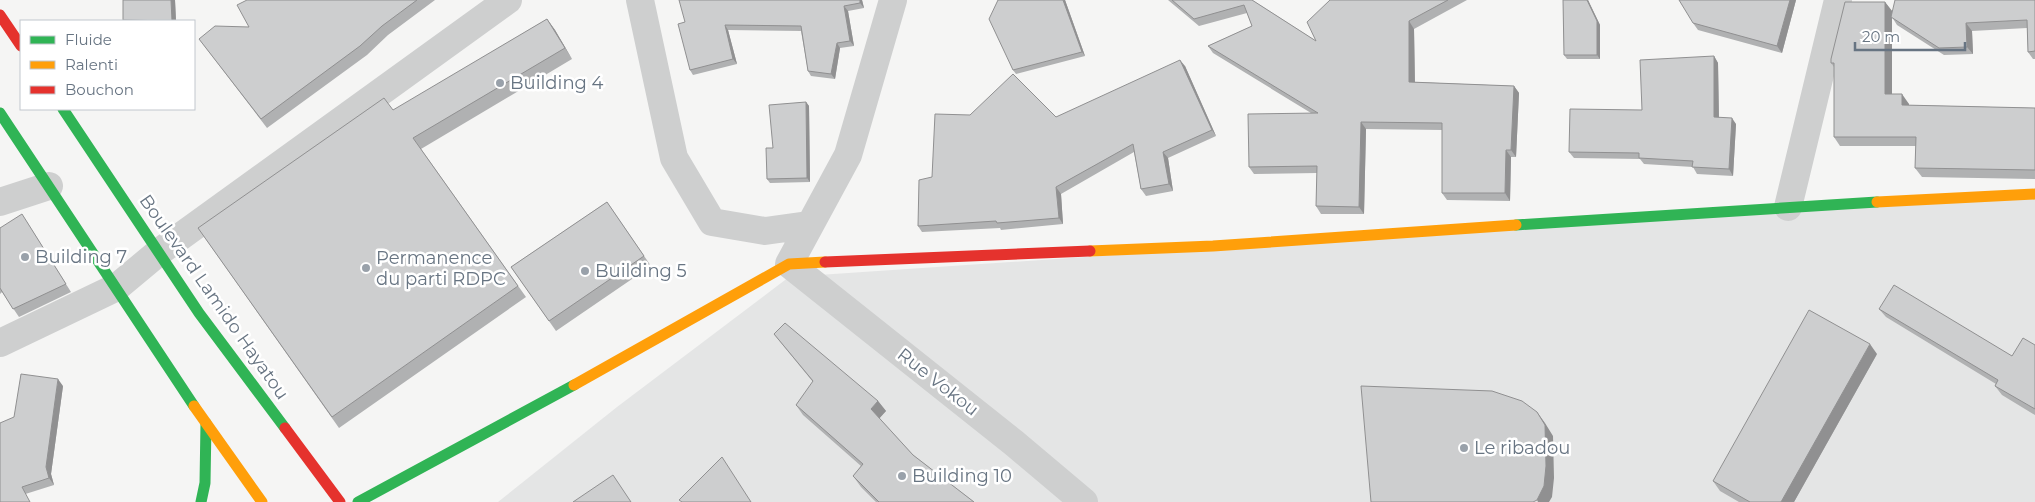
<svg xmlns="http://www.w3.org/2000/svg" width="2035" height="502" font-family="Montserrat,sans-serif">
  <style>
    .built { fill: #e4e5e5 }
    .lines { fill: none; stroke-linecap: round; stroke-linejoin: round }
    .street { stroke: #cecfcf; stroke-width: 28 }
    .fast { stroke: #30b455; stroke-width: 11 }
    .slow { stroke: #ff9f0a; stroke-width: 11 }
    .jam { stroke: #e5322d; stroke-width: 11 }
    .wall { fill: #b0b1b2 }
    .shaded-wall { fill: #909091 }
    .building { fill: #cdcecf; stroke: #909091 }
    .poi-dot { fill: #99a1aa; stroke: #fff; stroke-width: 2 }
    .labels { text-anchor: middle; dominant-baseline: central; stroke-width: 5; stroke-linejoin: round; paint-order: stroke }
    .poi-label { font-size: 18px; fill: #677482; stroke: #fff; text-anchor: start }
    .street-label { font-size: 18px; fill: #677482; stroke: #fff }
  </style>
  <rect width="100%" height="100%" fill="#f5f5f4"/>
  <path class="built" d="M2035 193V502H498L617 407 789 277Z"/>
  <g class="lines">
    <path class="street" d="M640 0 674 158 712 222 765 231 808 225
      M893 0 848 155 789 264 1014 443 1084 502
      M0 202 49 186
      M1788 207 1838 0
      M0 343 117 287 159 252 508 0"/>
    <path class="fast" d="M63 109 199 313 285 428
      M0 113 194 406
      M1516 225 1877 202
      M201 502 205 483 206 423
      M358 502 574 385"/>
    <path class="slow" d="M1877 202 2035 194
      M1090 251 1213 246 1516 225
      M574 385 789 264 825 262
      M194 406 262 502"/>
    <path class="jam" d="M0 15 21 46
      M825 262 1090 251
      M285 428 340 502"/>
  </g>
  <path class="wall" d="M123 0H175L176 21H124L123 20Z
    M247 0H435L388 35 367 55 267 128 199 39 249 27Z
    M862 0 864 8 848 11 854 46 840 48 835 79 811 76 808 71 801 31 728 30 737 64 693 75 690 70 685 22Z
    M998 0H1065L1085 56 1016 74 1013 70Z
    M1168 0H1252L1316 41 1330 0H1467L1414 29 1415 82 1514 86 1519 93 1516 157H1511L1510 201 1447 200 1442 193V130L1366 129 1364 214H1321L1316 206 1317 173 1254 174 1249 167 1311 113 1213 53 1208 46 1252 26 1247 13 1199 26Z
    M1563 0H1588L1600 25V59H1567L1564 55Z
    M1796 0 1782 53 1698 30 1693 23Z
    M2035 0V59H2033L2028 52 2027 28 1972 31 1973 54 1944 55 1897 25 1892 17V94L1909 104V105L2035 108V179L1922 177 1915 168 1916 146H1840L1834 137V67L1831 63 1885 2 1892 11V16Z
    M547 19 555 30 572 59 421 149 526 297 339 428 198 228Z
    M1714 56 1718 63 1719 117 1736 124 1733 176 1697 174 1693 167 1644 164 1640 159 1574 158 1569 152 1642 110Z
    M1185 66 1216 136 1168 158 1173 191 1146 196 1141 189 1134 152 1061 194 1063 224 1001 230 1000 228 922 232 918 226 932 177 970 115 1056 117Z
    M806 102 809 106 810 182 770 183 767 179 773 148Z
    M607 202 651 266 556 331 511 267Z
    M27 222 71 292 19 317 2 292 0 294V228Z
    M1879 309 2012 356 2035 345V415L2002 395 1995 386 1996 384 1886 317Z
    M774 334 878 401 886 411 879 418 913 455 974 502H876L861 487 853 476 861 466 803 415 796 405 813 382 782 344Z
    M1877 354 1794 502H1739L1720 491 1713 481Z
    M63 386 51 474 54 485 0 502 14 417Z"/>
  <path class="shaded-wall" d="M171 0H175L176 21H172Z
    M860 0H862L864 8 860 3Z
    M1063 0H1065L1085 56 1082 52Z
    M1587 0H1588L1600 25V59L1597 55Z
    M1790 0H1796L1782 53 1777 46Z
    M1885 2 1892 11V104L1885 94Z
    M844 6 848 11 854 46 850 41Z
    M547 19 555 30 572 59 565 48Z
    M1409 21 1414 29 1415 89 1409 82Z
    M1966 23 1972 31 1973 54 1967 47Z
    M725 25 728 30 737 64 733 59Z
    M837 43 840 48 835 79 831 74Z
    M1714 56 1718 63 1719 123 1714 117Z
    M1180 60 1185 66 1216 136 1212 130Z
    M1514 86 1519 93 1516 157 1511 150Z
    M1902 94 1909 104V114L1902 105Z
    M806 102 809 106 810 182 807 178Z
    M1732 118 1736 124 1733 176 1729 169Z
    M1361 122 1366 129 1364 214 1359 207Z
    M1506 150 1511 157 1510 201 1505 193Z
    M1163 152 1168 158 1173 191 1169 184Z
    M1056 187 1061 194 1063 224 1059 218Z
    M1870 344 1877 354 1794 502H1781Z
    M58 379 63 386 51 474 54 485 49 478 46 467Z
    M878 401 886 411 878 420 871 409Z
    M1537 412 1545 423 1553 436 1554 478 1552 497 1549 502H1538L1537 500Z"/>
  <path class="building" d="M123 0H171L172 21 123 20Z
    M247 0H417L382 26 360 46 261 119 199 39 215 26 249 27 237 5Z
    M679 0H860V3L844 6 850 41 837 43 831 74 808 71 801 26 725 25 733 59 690 70 678 24 685 22Z
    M998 0H1063L1082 52 1013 70 989 19Z
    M1172 0H1252L1316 41 1307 22 1330 0H1448L1409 21V82L1514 86 1511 150H1506L1505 193H1442V123L1361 122 1359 207 1316 206 1317 166 1249 167 1248 114 1318 113 1208 46 1252 26 1244 5 1194 19Z
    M1563 0H1587L1597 21V55H1564Z
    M1679 0H1790L1777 46 1693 23Z
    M1895 0H2035V51L2028 52 2027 20 1966 23 1967 47 1939 48 1891 17Z
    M1845 2H1885V94H1902V105L2035 108V170L1915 168 1916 137H1834V63H1831V59Z
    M547 19 565 48 413 138 518 286 332 417 198 228 384 98 393 110Z
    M1714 56V117L1732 118 1729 169 1692 167 1693 161 1639 158V153L1569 152 1570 109 1642 110 1640 60Z
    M1180 60 1212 130 1163 152 1169 184 1141 189 1133 144 1056 187 1059 218 997 223 996 221 918 226 919 180 932 177 935 114 970 115 1013 74 1056 117Z
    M806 102 807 178 767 179 766 148H773L769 105Z
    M607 202 644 256 549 321 511 267Z
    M22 214 66 284 13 309 0 288V228Z
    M1894 285 2012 356 2023 338 2035 345V409L1995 386 1998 380 1879 309Z
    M1809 310 1870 344 1781 502H1750L1713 481Z
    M785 323 878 401 871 409 913 455 974 502H879L853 476 863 464 796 405 813 381 774 334Z
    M21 374 58 379 46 467 49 478 22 487 30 502H0V423L14 417Z
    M1361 386 1492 391 1522 401 1537 412 1545 425 1546 466 1544 486 1537 500 1533 502H1371Z
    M722 457 751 502H682L679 500Z
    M613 475 631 502H573Z"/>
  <g class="poi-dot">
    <circle cx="500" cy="83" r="5"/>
    <circle cx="25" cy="257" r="5"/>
    <circle cx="366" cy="268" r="5"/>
    <circle cx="585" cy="271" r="5"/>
    <circle cx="1464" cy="448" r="5"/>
    <circle cx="902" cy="476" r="5"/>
  </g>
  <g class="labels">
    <g class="poi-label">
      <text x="510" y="83">Building 4</text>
      <text x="35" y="257">Building 7</text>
      <text x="376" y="258">Permanence<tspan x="376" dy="21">du parti RDPC</tspan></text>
      <text x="595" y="271">Building 5</text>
      <text x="1474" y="448">Le ribadou</text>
      <text x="912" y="476">Building 10</text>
    </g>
    <g class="street-label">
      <text transform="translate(214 297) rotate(55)">Boulevard Lamido Hayatou</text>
      <text transform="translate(938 382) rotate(38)">Rue Vokou</text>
    </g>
  </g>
  <rect x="20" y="20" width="175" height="90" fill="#ffffff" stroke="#c2c7cd"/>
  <rect x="30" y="36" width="25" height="8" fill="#30b455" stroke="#c2c7cd"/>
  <text x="65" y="45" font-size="15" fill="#677482">Fluide</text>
  <rect x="30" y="61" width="25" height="8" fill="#ff9f0a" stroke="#c2c7cd"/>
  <text x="65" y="70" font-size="15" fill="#677482">Ralenti</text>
  <rect x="30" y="86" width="25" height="8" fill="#e5322d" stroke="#c2c7cd"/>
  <text x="65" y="95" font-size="15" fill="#677482">Bouchon</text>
  <path d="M1855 42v8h110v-8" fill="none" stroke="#677482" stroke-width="2.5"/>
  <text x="1862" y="42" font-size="15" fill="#677482" stroke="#ffffff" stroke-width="4" paint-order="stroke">20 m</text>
</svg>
